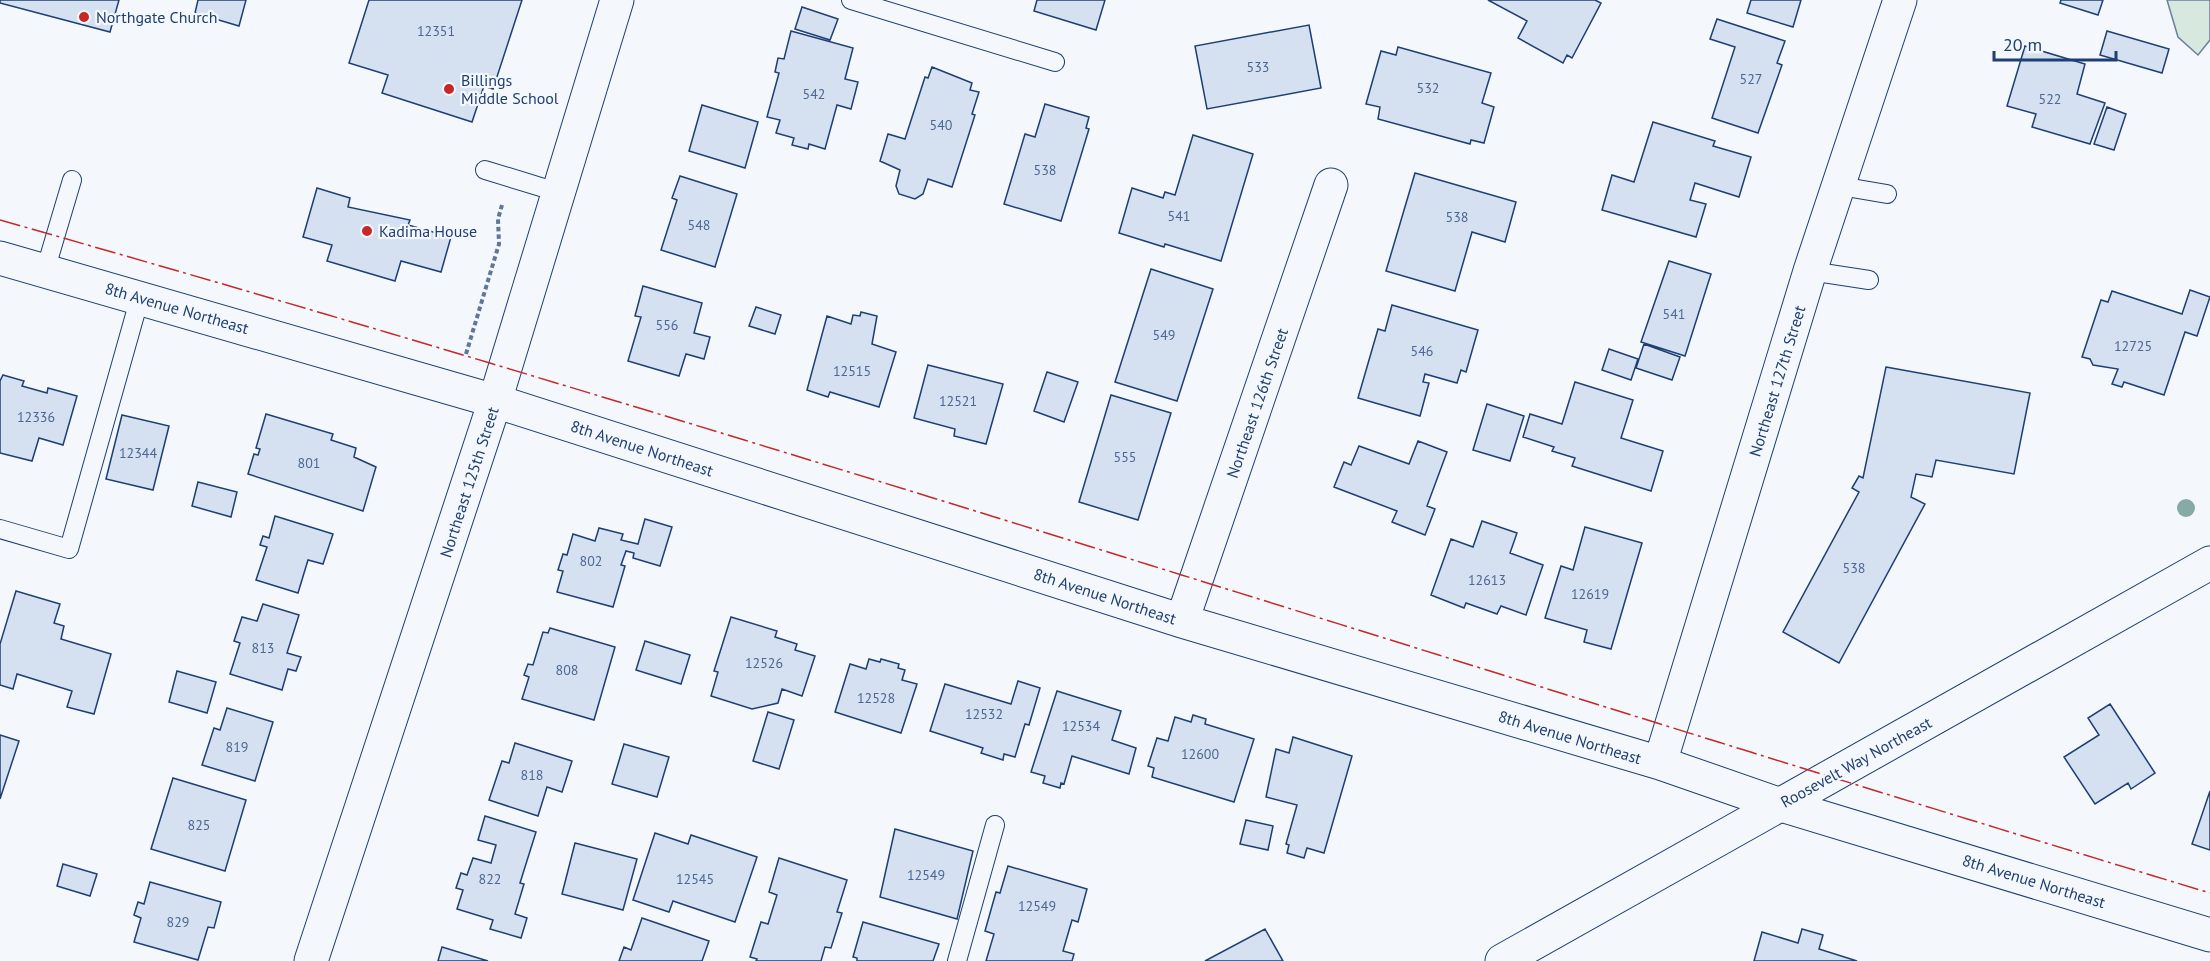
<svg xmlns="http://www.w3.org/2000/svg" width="2210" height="961" font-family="'PT Sans',sans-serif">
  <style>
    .green { fill: #d7e8df; stroke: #687fa3; stroke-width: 1.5 }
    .building { fill: #d5e0f0; stroke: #1d3f73; stroke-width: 1.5 }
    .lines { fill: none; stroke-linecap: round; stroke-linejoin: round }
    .lane-casing { stroke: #1d3f73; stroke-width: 20 }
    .street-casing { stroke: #1d3f73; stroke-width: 35 }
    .secondary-casing { stroke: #1d3f73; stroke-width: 35 }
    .path { stroke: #5e769c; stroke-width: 4; stroke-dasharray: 4.5 3; stroke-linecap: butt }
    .lane { stroke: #f4f7fb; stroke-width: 18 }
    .street { stroke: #f4f7fb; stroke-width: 33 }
    .secondary { stroke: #f4f7fb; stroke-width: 33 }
    .power { stroke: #c62828; stroke-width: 1.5; stroke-dasharray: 21 4.5 3 4.5; stroke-linecap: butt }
    .tree { fill: #86aba6 }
    .poi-dot { fill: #c62828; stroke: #f4f7fb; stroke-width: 2 }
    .labels { text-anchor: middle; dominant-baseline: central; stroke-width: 4.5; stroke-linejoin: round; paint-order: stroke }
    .number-label { font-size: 14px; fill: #4b6792 }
    .poi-label { font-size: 16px; fill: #1d3f73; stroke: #f4f7fb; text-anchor: start }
    .street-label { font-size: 16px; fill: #1d3f73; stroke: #f4f7fb }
  </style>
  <rect width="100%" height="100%" fill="#f4f7fb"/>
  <path class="green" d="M2167 0H2210V40L2198 55 2178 37Z"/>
  <path class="building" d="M0 0H119L110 32 0 3Z
    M198 0H246L239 26 195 13Z
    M369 0H522L493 89 484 86 472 122 382 93 388 75 349 63Z
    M1037 0H1105L1096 30 1034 11Z
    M1488 0H1595L1601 3 1572 58 1567 55 1563 63 1518 38 1527 21Z
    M1751 0H1801L1793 27 1747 13Z
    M2061 0H2103L2098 15 2060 3Z
    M802 7 838 19 830 40 795 29Z
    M1717 19 1785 41 1777 63 1782 65 1758 133 1712 118 1735 47 1710 39Z
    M1309 25 1321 88 1207 109 1195 46Z
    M791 31 853 48 845 79 858 82 851 109 837 105 825 149 809 144 808 149 792 145 794 138 776 133 780 120 767 117 779 73 775 72 778 58 784 59Z
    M2107 31 2169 49 2162 73 2100 55Z
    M2025 46 2085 64 2077 94 2105 103 2090 144 2032 127 2036 114 2007 106Z
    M1398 47 1491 73 1482 103 1494 107 1484 143 1471 140 1470 144 1378 119 1380 107 1366 104 1381 51 1396 55Z
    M932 67 972 83 970 90 979 92 972 114 975 115 952 187 928 179 923 194 915 199 899 194 896 186 900 170 880 161 888 134 905 139 925 77 928 78Z
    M1045 104 1089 117 1086 128 1089 129 1061 221 1004 204 1025 134 1035 137Z
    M702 105 758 122 745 168 689 151Z
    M2107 107 2126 114 2114 150 2094 144Z
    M1653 122 1715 141 1713 146 1751 157 1739 197 1695 183 1690 200 1706 204 1696 237 1602 210 1612 175 1634 182Z
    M1193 135 1253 154 1221 261 1165 244 1164 247 1119 233 1132 188 1163 198 1165 192 1175 195Z
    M1415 173 1516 202 1505 242 1472 232 1455 291 1386 271Z
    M680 176 737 194 715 267 661 250 677 200 672 198Z
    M317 188 350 198 348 207 410 220 408 225 451 237 441 272 401 261 395 281 327 261 332 245 303 237Z
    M1669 261 1711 274 1685 356 1641 342Z
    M1151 269 1213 289 1177 401 1115 382Z
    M643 286 702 303 694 333 710 337 704 359 686 354 679 376 628 361 641 317 635 316Z
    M2190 290 2210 297 2197 336 2185 332 2164 395 2124 382 2122 387 2112 384 2118 369 2093 365 2090 359 2082 357 2101 300 2108 302 2112 291 2182 314Z
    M1392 305 1478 330 1466 372 1461 370 1457 383 1425 374 1423 382 1429 383 1420 416 1358 398 1378 329 1385 331Z
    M756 307 781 315 775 334 749 326Z
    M861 312 877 316 872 344 896 352 879 407 830 392 828 397 807 390 827 316 851 324 853 315 860 316Z
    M1644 344 1680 357 1672 380 1636 368Z
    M1609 349 1638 359 1631 380 1602 370Z
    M928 365 1003 384 986 444 954 436 955 429 914 418Z
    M1886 367 2030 393 2014 474 1936 460 1932 477 1916 474 1911 497 1925 504 1839 663 1783 632 1859 492 1852 488 1859 476 1863 478Z
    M1047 372 1078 382 1064 422 1034 411Z
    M3 375 24 381 22 386 47 393 48 388 77 396 63 445 39 438 32 461 0 453V381Z
    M1575 382 1633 400 1621 438 1663 451 1651 491 1572 466 1575 458 1552 451 1554 447 1523 437 1530 414 1562 424Z
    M1111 395 1171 413 1138 520 1079 502Z
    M1487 404 1524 416 1510 461 1473 450Z
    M266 414 333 434 331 440 356 448 354 457 376 467 363 511 248 474 254 454 258 455 260 449 256 448Z
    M122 415 169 426 153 490 106 479Z
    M1418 441 1447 452 1427 506 1435 509 1425 535 1392 522 1397 511 1334 487 1344 462 1351 465 1359 446 1409 464Z
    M198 482 237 492 231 517 192 506Z
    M275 516 333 534 323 564 308 560 298 593 256 580 267 547 260 545 263 536 269 538Z
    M645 519 672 527 660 566 633 558 634 553 626 551 621 565 625 566 613 607 557 592 563 571 558 570 563 554 567 555 573 534 595 541 599 528 623 534 621 540 638 544Z
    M1482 521 1517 533 1510 553 1543 565 1526 615 1501 606 1497 614 1466 603 1464 608 1431 595 1451 539 1473 547Z
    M1585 527 1642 543 1611 649 1584 642 1587 630 1545 618 1561 566 1573 570Z
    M16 591 60 604 54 623 64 626 61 639 111 654 94 714 67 707 72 691 17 674 13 689 0 685V644Z
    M263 604 299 615 287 653 301 657 296 671 288 669 282 690 230 674 240 643 234 641 242 617 257 621Z
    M731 617 777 631 775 637 797 644 795 650 815 656 802 696 782 689 778 703 752 709 711 696 718 672 714 671Z
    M550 628 615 647 594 720 522 699 529 677 524 675 528 664 533 665 543 632 548 633Z
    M645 641 690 655 681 684 636 670Z
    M869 659 880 662 881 659 899 664 898 668 905 670 902 680 917 684 901 733 835 712 850 664 866 669Z
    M177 671 216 682 207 713 169 702Z
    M1018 681 1040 688 1029 725 1025 724 1015 757 1004 754 1003 760 981 753 983 748 930 731 945 684 1011 704Z
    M1057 691 1121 711 1112 740 1136 748 1129 774 1072 756 1064 784 1061 783 1060 788 1043 783 1045 776 1031 772Z
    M2110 704 2155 773 2131 789 2128 783 2095 804 2064 757 2099 735 2088 718Z
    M227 708 273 722 255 781 202 765 214 728 220 730Z
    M768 712 794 720 779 769 753 761Z
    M1193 715 1206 719 1205 724 1254 739 1234 802 1152 777 1154 768 1148 766 1157 738 1168 741 1175 717 1191 722Z
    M0 735 19 741 0 799Z
    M1293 737 1352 756 1324 853 1307 848 1304 858 1287 853 1289 845 1286 844 1297 805 1266 797 1276 749 1289 753Z
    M515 743 572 761 562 792 547 787 538 816 489 800 502 761 509 763Z
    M624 744 669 757 657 797 612 784Z
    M173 778 246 800 225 871 151 849Z
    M2210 791V850L2192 844Z
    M485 816 536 832 520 883 524 884 515 914 527 918 521 938 490 929 493 920 457 909 463 890 456 888 461 873 467 875 473 858 491 863 496 845 478 840Z
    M1246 820 1273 826 1268 850 1240 844Z
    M895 829 973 851 957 919 880 897Z
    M655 833 688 844 691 835 757 857 735 922 673 901 669 912 633 900Z
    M575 843 637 859 623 910 562 894Z
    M779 858 847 880 837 912 842 913 831 948 825 947 821 961H756L757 959 750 957 761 922 768 924 777 895 769 892Z
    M63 864 97 874 90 896 57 886Z
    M1008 866 1087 889 1078 922 1072 920 1063 951 1074 954 1072 961H986L994 934 985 931 996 892 1000 893Z
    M150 882 221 902 214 928 208 927 198 960 134 942 141 918 134 915 138 902 144 904Z
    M642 918 709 941 702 961H619L624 947 631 950Z
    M863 922 939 944 933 961H857V958L853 957Z
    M1265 929 1283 961H1205Z
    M1802 929 1823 935 1819 949 1857 961H1754L1762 932 1798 943Z
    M442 947 488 961H438Z"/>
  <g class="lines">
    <defs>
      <path id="lane" d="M851 0 1055 62
        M485 170 557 192
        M1840 186 1887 194
        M45 271 72 180
        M1810 271 1869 280
        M0 529 69 549 140 297
        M957 961 995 825"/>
      <path id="street" d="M0 258 495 401 1182 621 1660 763 1778 804 2210 935
        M1182 621 1331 185
        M1660 763 1810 271 1900 0"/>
      <path id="secondary" d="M311 961 495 401 617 0
        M1502 961 2210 563"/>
    </defs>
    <use href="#lane" class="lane-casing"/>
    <use href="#street" class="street-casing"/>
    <use href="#secondary" class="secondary-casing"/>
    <path class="path" d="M466 354 499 244 498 219 502 205"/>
    <use href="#lane" class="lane"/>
    <use href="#street" class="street"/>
    <use href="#secondary" class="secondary"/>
    <path class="power" d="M0 220C741 430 1473 670 2210 893"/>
  </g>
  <circle class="tree" cx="2186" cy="508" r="9"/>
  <g class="poi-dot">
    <circle cx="84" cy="17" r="6"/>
    <circle cx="449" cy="89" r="6"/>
    <circle cx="367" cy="231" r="6"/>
  </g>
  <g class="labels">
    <g class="number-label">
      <text x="436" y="31">12351</text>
      <text x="1258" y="67">533</text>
      <text x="1751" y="79">527</text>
      <text x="1428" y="88">532</text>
      <text x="814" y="94">542</text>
      <text x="2050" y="99">522</text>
      <text x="941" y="125">540</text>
      <text x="1045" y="170">538</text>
      <text x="1179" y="216">541</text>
      <text x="1457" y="217">538</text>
      <text x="699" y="225">548</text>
      <text x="1674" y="314">541</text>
      <text x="667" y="325">556</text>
      <text x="1164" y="335">549</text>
      <text x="2133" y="346">12725</text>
      <text x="1422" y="351">546</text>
      <text x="852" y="371">12515</text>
      <text x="958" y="401">12521</text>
      <text x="36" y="417">12336</text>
      <text x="138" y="453">12344</text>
      <text x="1125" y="457">555</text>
      <text x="309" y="463">801</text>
      <text x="591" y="561">802</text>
      <text x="1854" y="568">538</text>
      <text x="1487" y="580">12613</text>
      <text x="1590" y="594">12619</text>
      <text x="263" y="648">813</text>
      <text x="764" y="663">12526</text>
      <text x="567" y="670">808</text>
      <text x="876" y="698">12528</text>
      <text x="984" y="714">12532</text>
      <text x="1081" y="726">12534</text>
      <text x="237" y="747">819</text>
      <text x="1200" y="754">12600</text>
      <text x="532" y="775">818</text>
      <text x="199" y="825">825</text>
      <text x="926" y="875">12549</text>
      <text x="490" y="879">822</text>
      <text x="695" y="879">12545</text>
      <text x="1037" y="906">12549</text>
      <text x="178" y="922">829</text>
    </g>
    <g class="poi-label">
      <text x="96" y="17">Northgate Church</text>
      <text x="461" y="80">Billings<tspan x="461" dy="18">Middle School</tspan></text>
      <text x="379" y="231">Kadima House</text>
    </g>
    <g class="street-label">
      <text transform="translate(177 308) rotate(16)">8th Avenue Northeast</text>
      <text transform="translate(1777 381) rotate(-73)">Northeast 127th Street</text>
      <text transform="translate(1257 403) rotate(-71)">Northeast 126th Street</text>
      <text transform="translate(642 448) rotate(18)">8th Avenue Northeast</text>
      <text transform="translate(469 482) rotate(-72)">Northeast 125th Street</text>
      <text transform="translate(1105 596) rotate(18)">8th Avenue Northeast</text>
      <text transform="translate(1570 737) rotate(17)">8th Avenue Northeast</text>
      <text transform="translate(1856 762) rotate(-29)">Roosevelt Way Northeast</text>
      <text transform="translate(2034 881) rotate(17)">8th Avenue Northeast</text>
    </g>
  </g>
  <path d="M1994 51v9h122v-9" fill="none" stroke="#1d3f73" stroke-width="3"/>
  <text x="2003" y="51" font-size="18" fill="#1d3f73" stroke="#f4f7fb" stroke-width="4.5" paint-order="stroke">20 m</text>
</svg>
